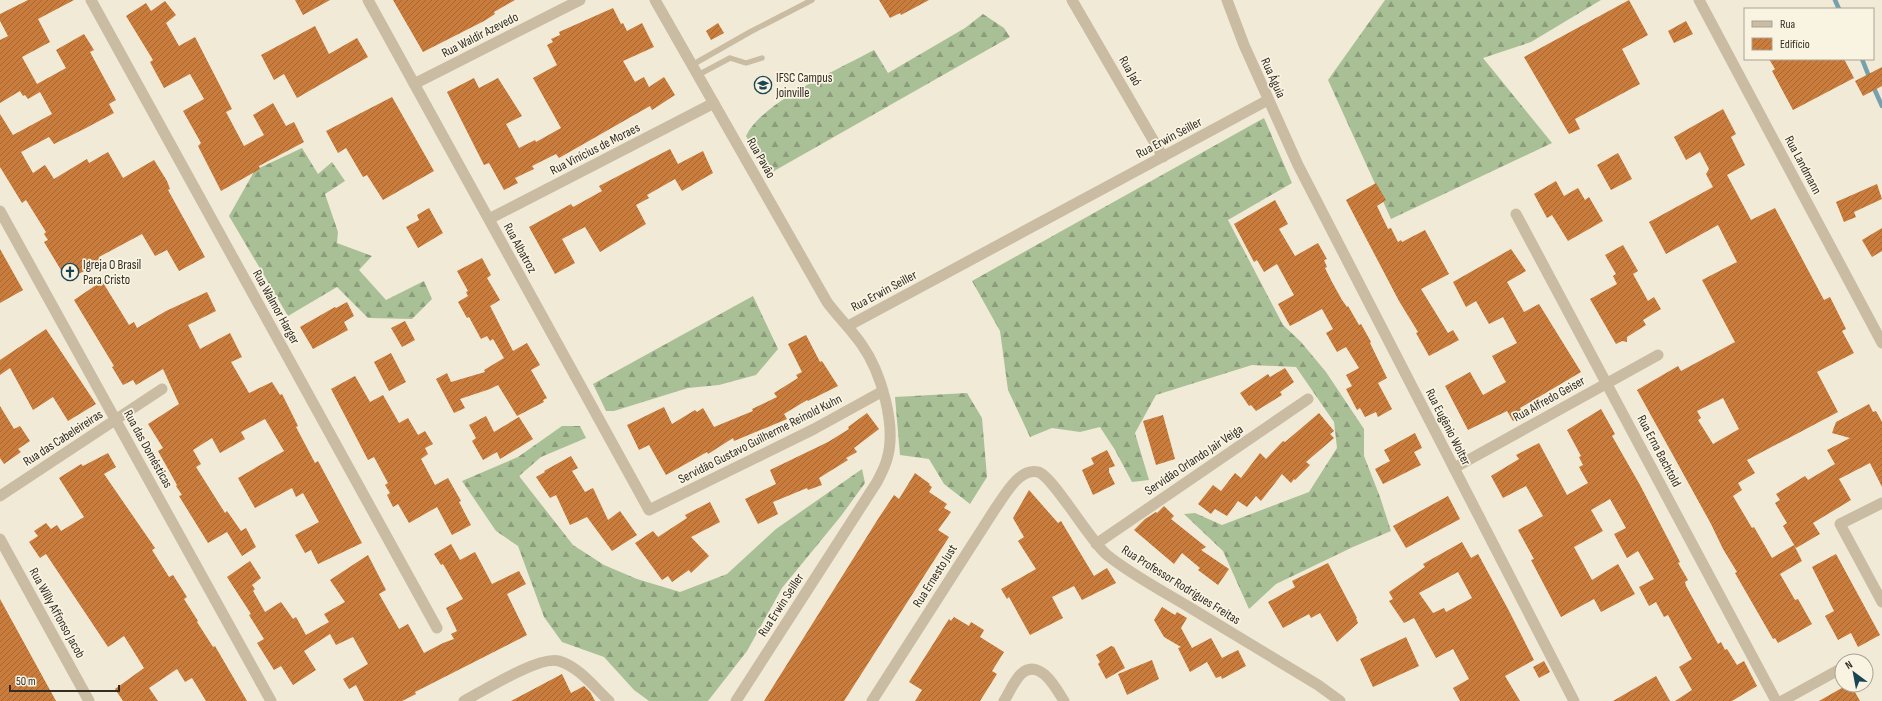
<svg xmlns="http://www.w3.org/2000/svg" width="1882" height="701" font-family="'Sofia Sans Condensed',sans-serif">
  <style>
    .forest { fill: url(#forest-firs) }
    .lines { fill: none; stroke-linecap: round; stroke-linejoin: round }
    .stream { stroke: #75a0ae; stroke-width: 4.5 }
    .building { fill: url(#building-hatch); fill-rule: evenodd }
    .service { stroke: #c9bca2; stroke-width: 5.5 }
    .minor { stroke: #c9bca2; stroke-width: 11 }
    .tertiary { stroke: #c9bca2; stroke-width: 11 }
    .labels { text-anchor: middle; dominant-baseline: central; stroke-width: 3.5; stroke-linejoin: round; paint-order: stroke }
    .street-label { font-size: 13px; fill: #332c25; stroke: #f9f3e2 }
    .poi-label { font-size: 13px; fill: #332c25; stroke: #f9f3e2; text-anchor: start }
  </style>
  <defs>
    <pattern id="forest-firs" width="22" height="20" patternUnits="userSpaceOnUse"><rect width="22" height="20" fill="#a9c096"/><path d="M5 1l3.5 6h-7zM16 11l3.5 6h-7z" fill="#8a9c7a"/></pattern>
    <pattern id="building-hatch" width="6" height="6" patternUnits="userSpaceOnUse"><rect width="6" height="6" fill="#c97c3c"/><path d="M-1 1l2-2M0 6l6-6M5 7l2-2" fill="none" stroke="#a46632"/></pattern>
  </defs>
  <rect width="100%" height="100%" fill="#f1ead6"/>
  <path class="forest" d="M1385 0H1601L1531 42 1483 58 1552 143 1391 219 1328 80Z
    M983 14 1004 28 1010 37 767 175 746 136C763 101 838 70 874 50L888 73 965 28Z
    M1264 118 1292 183 1228 220 1283 325 1301 342 1326 372 1364 429V456L1380 497 1391 531 1353 547 1276 584 1249 609 1223 551 1184 514 1195 513 1222 525 1309 492 1337 448 1334 422 1296 367 1252 365 1156 395 1135 433 1149 480 1132 482 1115 450 1100 427 1080 432 1052 428 1030 437 1008 390 1000 331 972 281Z
    M302 148 318 174 332 162 345 181 325 194 338 232 337 243 372 256 359 270 386 300 424 281 432 299 412 319 368 318 337 287 288 316 229 216 255 170Z
    M753 296 778 349 756 375 719 385 688 388 614 411H606L593 384Z
    M967 393 982 418 987 477 970 504 944 484 929 459 900 455 895 397Z
    M562 426H580L586 438 541 457 519 476 573 545 604 565 637 579 680 592 727 574 776 529 862 469 865 483 841 516 782 588 747 651 708 701H649L634 690 604 657 562 642 544 617 518 546 496 531 462 481 518 457Z"/>
  <g class="lines">
    <path class="stream" d="M1835 0 1839 9
      M1862 59 1870 79
      M1873 86 1882 106"/>
  </g>
  <path class="building" d="M28 0H74L38 19 50 42 22 57 37 84 66 68 56 50 84 34 94 50 90 52 116 100 109 104 114 113 86 128 54 144 49 137 21 152 33 173 45 165 54 179 87 159 89 163 108 152 123 178 154 160 167 181 170 189 168 190 205 257 179 271 167 250 155 256 142 234 99 257 101 262 67 280 44 242 48 240 44 234 46 232 26 200 22 203 0 167V114L13 135 52 114 40 92 28 99 25 95 23 96 20 91 0 103V40L8 36 0 21V14Z
    M295 0H330L303 15Z
    M393 0H515L494 12 495 14 484 21 423 52Z
    M879 0H929L901 15 900 13 890 18Z
    M1629 0 1648 35 1622 49 1640 84 1575 119 1580 129 1569 134 1524 57Z
    M165 1 176 15 166 23 179 46 195 37 232 109 226 112 244 146 264 135 253 115 273 103 286 126 294 122 304 142 259 166 260 169 221 191 198 146 201 143 183 111 204 99 190 74 164 88 150 62 153 60 126 16 146 3 151 11Z
    M613 8 621 24 623 23 627 31 642 23 654 47 623 61 635 82 644 77 649 87 664 77 675 95 652 110 650 106 559 158 556 154 532 166 534 169 515 178 518 183 504 190 489 163 484 165 447 92 474 78 479 88 498 78 522 116 506 124 519 148 535 140 536 142 561 128 533 78 557 65 547 45 553 42 551 39 560 35 559 32Z
    M1686 21 1693 34 1674 43 1668 31Z
    M718 23 724 33 711 40 706 31Z
    M315 26 329 54 357 38 368 57 297 98 284 74 274 80 261 55Z
    M1769 59H1844L1854 78 1793 110 1772 71 1775 69Z
    M1882 67V86L1863 96 1855 81Z
    M392 97 434 171 383 200 367 175 363 177 346 148 338 153 326 131Z
    M1723 109 1736 134 1731 137 1745 165 1727 175 1751 220 1775 208 1824 300 1830 297 1846 329 1842 331 1854 353 1817 372 1838 412 1747 460 1755 473 1738 483 1742 490 1733 496 1752 528 1754 527 1772 558 1794 545 1802 561 1780 574 1795 600 1798 599 1812 624 1778 643 1775 638 1773 639 1735 573 1737 572 1723 549 1711 524 1637 390 1678 366 1681 371 1735 342 1702 280 1737 262 1718 225 1666 254 1649 222 1713 187 1706 174 1709 169 1700 152 1686 160 1674 137ZM1723 398 1739 429 1713 444 1698 420 1701 418 1697 411Z
    M670 149 678 164 703 151 713 173 682 191 675 179 647 195 649 198 636 205 646 224 600 252 585 227 562 239 575 263 555 274 529 227 571 204 573 207 602 191 599 186Z
    M1618 153 1632 179 1611 190 1597 165Z
    M1556 181 1564 196 1578 188 1585 200 1589 197 1603 221 1568 241 1552 215 1547 218 1534 194Z
    M1376 183 1386 200 1377 206 1388 229 1391 228 1398 242 1401 240 1402 242 1425 230 1449 274 1421 289 1448 333 1453 330 1459 340 1429 356 1416 333 1418 332 1399 301 1346 200Z
    M1877 184 1882 199 1854 212 1856 217 1844 222 1836 202Z
    M1275 200 1288 224 1279 229 1295 256 1318 243 1327 259 1324 260 1327 267 1325 268 1332 282 1342 300 1347 307 1348 306 1359 325 1361 324 1371 342 1370 343 1387 378 1378 383 1392 409 1378 417 1376 412 1365 417 1360 408 1357 410 1346 389 1352 386 1346 375 1359 368 1346 347 1337 352 1326 333 1333 329 1322 309 1290 326 1278 304 1294 295 1277 264 1264 272 1257 260 1254 262 1234 224Z
    M429 208 443 233 418 248 406 227 419 220 417 215Z
    M1882 228V251L1872 257 1862 240Z
    M1623 245 1638 271 1633 274 1648 301 1654 297 1661 309 1643 320 1646 325 1627 337V342L1622 341 1616 344 1590 299 1617 284 1613 276 1616 274 1605 255Z
    M0 249 23 290 0 303Z
    M1511 249 1526 271 1507 282 1524 312 1539 304 1581 372 1520 408 1524 415 1513 421 1507 411 1468 430 1445 386 1470 372 1483 395 1506 382 1492 356 1517 343 1503 317 1489 324 1476 301 1466 307 1453 282Z
    M482 258 491 275 487 278 500 300 490 306 513 351 527 343 540 365 531 370 547 398 543 400 544 402 517 416 498 385 490 389 460 399 465 408 454 413 436 379 447 373 451 382 485 372 484 370 504 358 493 339 490 341 487 336 481 339 469 317 467 318 458 302 468 296 466 292 468 291 457 271Z
    M102 281 129 325 134 322 137 328 166 311 207 292 216 311 188 325 200 349 230 333 242 357 231 362 249 393 272 382 280 395 282 394 298 426 296 427 315 463 318 461 362 543 318 564 311 550 305 553 295 535 319 522 303 493 296 497 292 488 255 508 238 478 284 451 265 419 241 432 245 439 220 453 212 438 193 450 201 464 196 467 225 513 227 511 241 531 246 528 256 547 242 556 227 532 208 543 179 496 182 495 176 486 177 485 158 451 163 448 148 424 179 404 163 369 136 385 133 380 123 385 112 367 114 366 74 300Z
    M347 302 354 316 344 322 348 330 313 349 300 327 335 307 336 308Z
    M405 321 415 340 402 347 391 328Z
    M46 329 96 404 68 421 53 397 33 410 10 368 0 375V360Z
    M806 335 820 362 822 361 838 386 808 401 807 400 784 414 787 419 734 441 733 438 708 454 707 452 666 475 649 445 639 450 627 425 664 407 672 424 695 410 697 412 703 408 714 427 753 411 752 409 777 397 774 393 798 378 796 375 802 372 788 344Z
    M391 353 406 382 389 391 374 362Z
    M1285 368 1294 382 1280 392 1282 395 1256 411 1251 405 1249 406 1240 393 1268 374 1270 377Z
    M355 376 370 402 383 395 399 423 408 418 418 435 425 431 433 444 425 448 428 454 421 459 435 485 448 478 461 501 459 502 471 525 452 535 437 507 409 523 398 504 393 507 387 495 390 493 385 485 388 483 374 457 368 460 331 389Z
    M1869 404 1873 412 1876 411 1882 422V487L1870 463 1839 479 1851 500 1813 523 1820 534 1796 548 1783 526 1787 523 1775 503 1780 500 1776 494 1805 476 1808 480 1835 464 1827 450 1850 438 1832 433 1836 422Z
    M0 406 14 429 20 426 30 441 18 449 21 452 4 464 0 458Z
    M1601 409 1615 434 1612 436 1640 485 1680 562 1678 563 1688 580 1685 582 1686 586 1718 644 1721 642 1725 650 1727 649 1737 665 1744 661 1757 686 1732 701H1675L1692 690 1679 667 1692 659 1668 615 1664 617 1656 602 1649 606 1639 587 1654 579 1638 551 1627 558 1614 534 1626 528 1610 499 1591 510 1603 531 1574 547 1592 580 1618 564 1635 594 1601 612 1594 599 1561 617 1531 560 1534 559 1518 530 1543 516 1526 486 1503 498 1491 476 1519 459 1516 455 1539 443 1567 495 1588 483 1579 467 1583 465 1579 457 1581 456 1567 430Z
    M867 413 879 429 854 448 857 452 846 458 848 460 819 478 822 485 808 490 807 488 773 502 778 514 758 524 745 499 776 484 770 470 828 442 849 429 848 427Z
    M1319 413 1334 431 1330 434 1334 438 1306 462 1310 465 1295 480 1294 479 1291 483 1282 474 1261 501 1256 496 1247 507 1238 501 1227 516 1215 509 1211 514 1198 504 1213 485 1221 491 1235 473 1241 478 1260 453 1266 459 1283 441 1285 442Z
    M1163 415 1175 459 1156 465 1143 421Z
    M486 416 494 432 519 417 533 439 500 459 497 452 483 460 472 441 476 438 469 425Z
    M1415 433 1422 448 1414 452 1421 465 1383 484 1375 469 1390 461 1384 450Z
    M1107 450 1115 466 1109 468V472L1115 484 1093 495 1082 470 1094 464 1091 458Z
    M108 453 116 467 104 474 155 548 152 550 169 577 173 575 187 597 184 599 198 621 197 622 213 647 215 646 247 701H206L192 678 185 682 177 669 149 688 158 701H123L115 689 144 668 124 636 108 647 46 554 40 558 29 542 38 536 34 531 46 523 51 529 57 525 61 531 84 517 59 478 81 464 83 466Z
    M571 456 578 468 572 471 585 492 593 488 608 520 620 511 637 535 612 551 587 517 570 525 556 495 550 498 536 477 545 472 544 471Z
    M915 473 930 484 929 485 932 487 929 492 947 504 944 508 951 512 938 530 949 537 844 701H764L878 519 894 495 899 499Z
    M1029 490 1058 523 1061 521 1094 576 1107 568 1116 583 1082 600 1074 586 1052 597 1063 618 1030 635 1009 597 1007 599 1001 589 1036 569 1018 541 1024 537 1013 518Z
    M1448 496 1460 519 1406 548 1393 526Z
    M710 502 720 522 691 537 709 556 691 573 689 570 672 582 668 576 662 580 635 543 653 531 658 537 687 518 685 515Z
    M1164 506 1174 516 1171 519 1206 547 1201 550 1229 569 1218 585 1198 570 1200 568 1182 553 1174 564 1134 530 1145 519 1156 512 1157 513Z
    M1462 542 1471 558 1478 554 1508 609 1534 660 1505 676 1520 701H1460L1453 688 1469 679 1453 649 1436 658 1414 618 1404 623 1389 601 1393 599 1389 592 1425 567 1423 564ZM1458 572 1472 598 1446 612 1444 608 1433 613 1419 593Z
    M451 544 460 560 475 552 492 584 519 571 526 584 507 594 527 635 415 692 416 694 402 701H364L356 685 349 689 343 679 368 664 353 637 336 645 330 634 304 651 316 670 293 685 281 666 274 670 257 643 264 639 249 615 251 614 227 577 250 561 261 578 252 585 255 589 253 591 265 612 281 602 293 619 296 617 306 635 329 622 324 614 345 602 330 580 368 555 386 590 379 594 399 629 408 624 424 653 443 643 454 639 451 634 457 631 446 608 463 599 443 564 441 565 434 554Z
    M1836 554 1880 635 1858 647 1851 633 1838 640 1825 616 1834 611 1812 567Z
    M1328 563 1357 618H1356L1358 623 1337 642 1320 613 1311 618 1309 614 1283 628 1268 602 1295 587 1292 581Z
    M0 599 56 701H0Z
    M1162 607 1175 615 1177 612 1187 618 1181 628 1192 648 1211 638 1222 658 1238 650 1246 666 1222 679 1221 676 1216 678 1207 662 1190 672 1178 648 1181 647 1164 637 1154 620Z
    M954 617 969 626 971 622 984 630 980 637 1004 652 992 671 997 674 980 701H915L922 690 909 682 949 619 951 621Z
    M1406 637 1419 666 1373 687 1360 659Z
    M1111 646 1114 647 1125 668 1106 679 1098 664 1100 662 1096 655Z
    M1152 660 1159 679 1127 695 1118 674Z
    M1544 661 1550 672 1539 678 1533 667Z
    M562 674 571 693 584 686 590 692 595 701H511Z
    M1656 676 1670 701H1613Z
    M1847 685H1851L1860 701H1819Z"/>
  <g class="lines">
    <path class="service" d="M692 65 750 32 812 0
      M698 75 730 58 746 63 762 58"/>
    <path class="minor" d="M91 0 437 628
      M368 0 649 510 814 429 883 391
      M655 0 827 302C838 317 851 329 862 345 881 372 897 426 887 459 885 467 881 474 877 482L736 701
      M1072 0 1163 157
      M1699 0 1882 343
      M414 84 580 0
      M0 211 271 701
      M1516 214 1776 701
      M489 219 714 103
      M848 326 1268 100
      M1454 468 1658 355
      M0 496 162 389
      M1882 503 1840 524 1882 602
      M0 539 89 701
      M1096 544 1308 399
      M464 701C483 691 540 655 559 661 579 667 594 687 609 701
      M872 701 995 509C1004 497 1019 467 1038 472 1052 475 1090 541 1107 555 1132 575 1161 590 1189 607 1232 633 1275 659 1318 685L1340 701
      M1004 701C1009 693 1014 681 1021 674 1039 657 1056 688 1064 701
      M1782 701 1842 668"/>
    <path class="tertiary" d="M1227 0 1244 45 1298 165 1574 701"/>
  </g>
  <defs>
    <symbol id="university-ring" viewBox="-11 -11 22 22"><circle r="9.5" fill="#f9f3e2" stroke="#1a4555" stroke-width="1.5"/><path d="M0-5L7-2L0 1L-7-2ZM-4 1L0 2.5L4 1V4Q0 6-4 4Z" fill="#1a4555"/></symbol>
    <symbol id="church-ring" viewBox="-11 -11 22 22"><circle r="9.5" fill="#f9f3e2" stroke="#1a4555" stroke-width="1.5"/><path d="M-1.2-6h2.4v3.5h3.3v2.4h-3.3V6h-2.4V-.1h-3.3v-2.4h3.3Z" fill="#1a4555"/></symbol>
  </defs>
  <g fill-rule="evenodd">
    <use href="#university-ring" x="753" y="75" width="20" height="20"/>
    <use href="#church-ring" x="60" y="262" width="20" height="20"/>
  </g>
  <g class="labels">
    <g class="street-label">
      <text transform="translate(480 35) rotate(-27)">Rua Waldir Azevedo</text>
      <text transform="translate(1130 71) rotate(60)">Rua Jaó</text>
      <text transform="translate(1273 78) rotate(66)">Rua Águia</text>
      <text transform="translate(1169 138) rotate(-28)">Rua Erwin Seiller</text>
      <text transform="translate(595 149) rotate(-27)">Rua Vinícius de Moraes</text>
      <text transform="translate(761 158) rotate(60)">Rua Pavão</text>
      <text transform="translate(1803 165) rotate(62)">Rua Landmann</text>
      <text transform="translate(520 248) rotate(61)">Rua Albatroz</text>
      <text transform="translate(884 291) rotate(-28)">Rua Erwin Seiller</text>
      <text transform="translate(276 307) rotate(61)">Rua Walmor Harger</text>
      <text transform="translate(1549 399) rotate(-29)">Rua Alfredo Geiser</text>
      <text transform="translate(1448 427) rotate(63)">Rua Eugênio Wolter</text>
      <text transform="translate(63 438) rotate(-33)">Rua das Cabeleireiras</text>
      <text transform="translate(760 439) rotate(-27)">Servidão Gustavo Guilherme Reinold Kuhn</text>
      <text transform="translate(148 449) rotate(61)">Rua das Domésticas</text>
      <text transform="translate(1659 451) rotate(62)">Rua Erna Bachtold</text>
      <text transform="translate(1194 460) rotate(-34)">Servidão Orlando Jair Veiga</text>
      <text transform="translate(935 576) rotate(-58)">Rua Ernesto Just</text>
      <text transform="translate(1181 585) rotate(32)">Rua Professor Rodrigues Freitas</text>
      <text transform="translate(781 605) rotate(-57)">Rua Erwin Seiller</text>
      <text transform="translate(57 613) rotate(61)">Rua Willy Affonso Jacob</text>
    </g>
    <g class="poi-label">
      <text x="776" y="78">IFSC Campus<tspan x="776" dy="15">Joinville</tspan></text>
      <text x="83" y="265">Igreja O Brasil<tspan x="83" dy="15">Para Cristo</tspan></text>
    </g>
  </g>
  <rect x="1744" y="8" width="130" height="52" fill="#f9f3e2" stroke="#aaa396"/>
  <rect x="1752" y="21" width="20" height="6" fill="#c9bca2" stroke="#aaa396"/>
  <text x="1780" y="28" font-size="12" fill="#332c25">Rua</text>
  <rect x="1752" y="38" width="20" height="12" fill="url(#building-hatch)" stroke="#aaa396"/>
  <text x="1780" y="48" font-size="12" fill="#332c25">Edifício</text>
  <g transform="translate(1854 673) rotate(328)"><circle r="19" fill="#f9f3e2" stroke="#aaa396"/>
  <path d="M0-3L7 15L0 10L-7 15Z" fill="#1a4555"/>
  <text y="-6" font-size="11" font-weight="bold" text-anchor="middle" fill="#332c25">N</text>
  </g>
  <path d="M10 685v6h109v-6" fill="none" stroke="#332c25" stroke-width="2"/>
  <text x="16" y="685" font-size="12" fill="#332c25" stroke="#f9f3e2" stroke-width="3" paint-order="stroke">50 m</text>
</svg>
